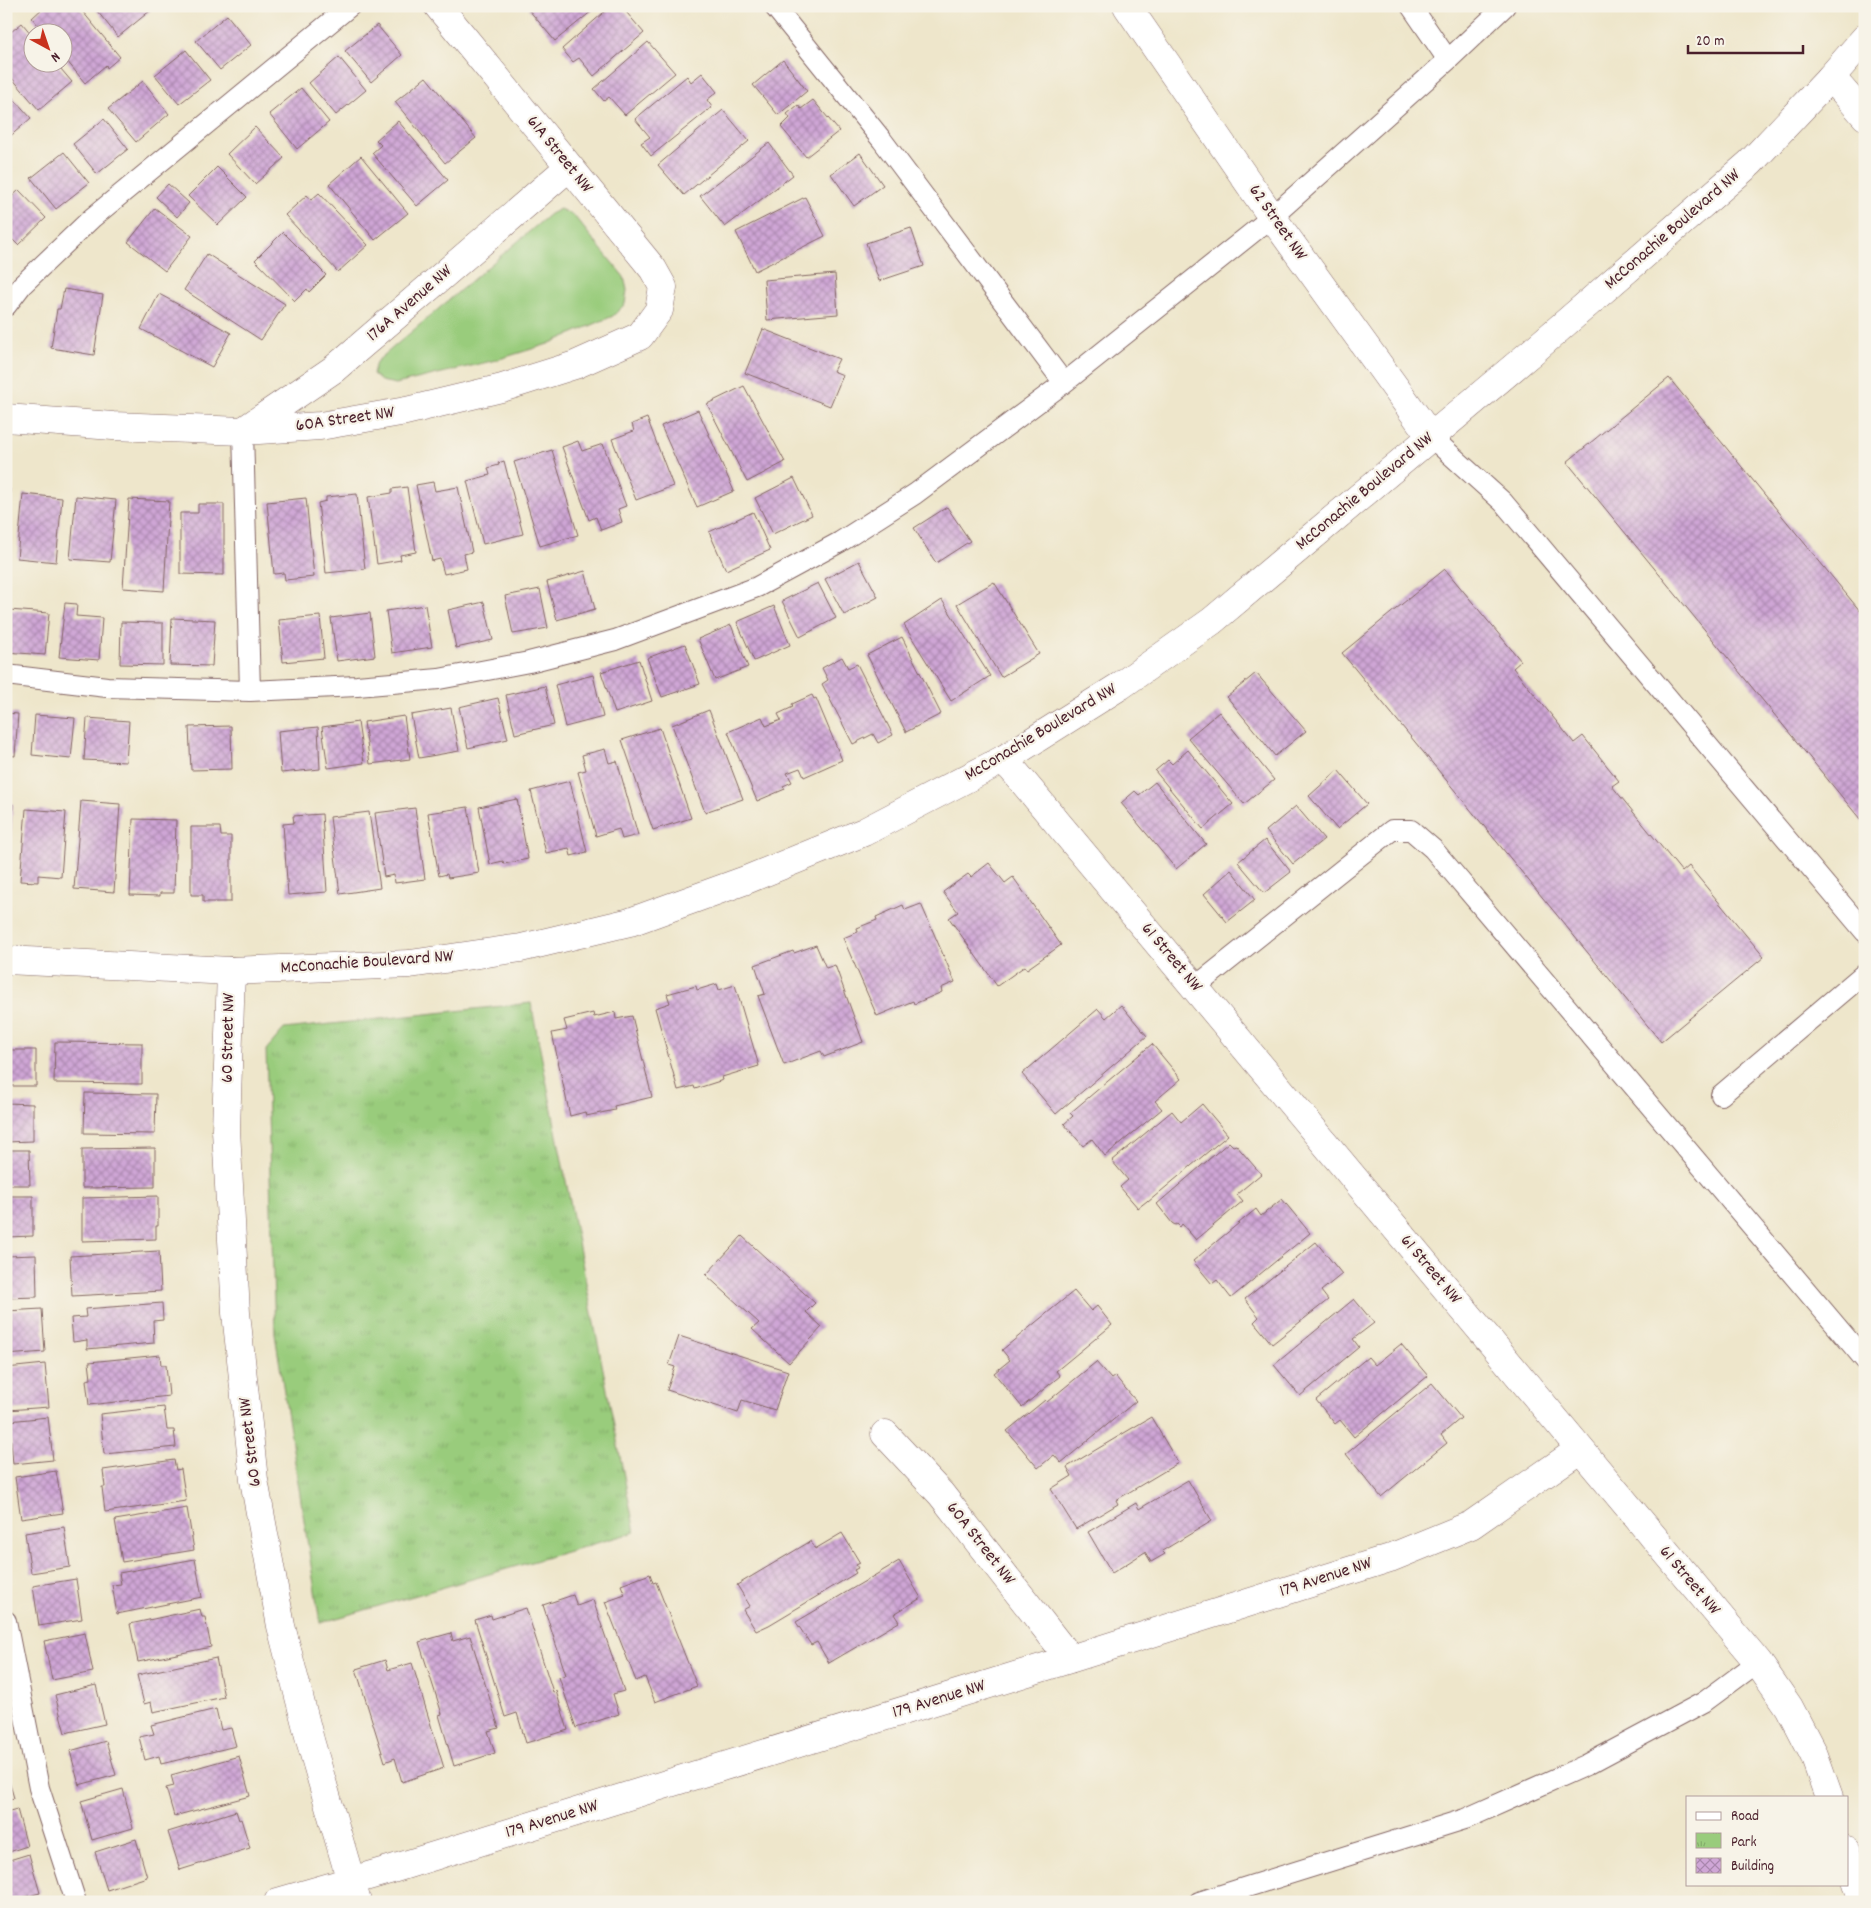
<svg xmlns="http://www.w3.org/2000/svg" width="1871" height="1908" font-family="Dekko,sans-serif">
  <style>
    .grass { fill: #99cc7c; stroke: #727654 }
    .park { fill: url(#park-tufts); stroke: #727654 }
    .building { fill: url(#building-cross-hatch) }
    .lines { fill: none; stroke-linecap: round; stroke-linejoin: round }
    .service-casing { stroke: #836563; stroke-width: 22 }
    .minor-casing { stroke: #836563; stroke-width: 29 }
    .tertiary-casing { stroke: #836563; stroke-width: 29 }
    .service { stroke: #fff; stroke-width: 20 }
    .minor { stroke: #fff; stroke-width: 28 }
    .tertiary { stroke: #fff; stroke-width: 28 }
    .labels { text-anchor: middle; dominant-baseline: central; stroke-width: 4.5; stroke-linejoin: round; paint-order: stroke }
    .street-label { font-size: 18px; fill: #4a1f2b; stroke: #f7f3e8 }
  </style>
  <defs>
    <pattern id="park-tufts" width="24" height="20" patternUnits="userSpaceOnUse" patternTransform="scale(1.25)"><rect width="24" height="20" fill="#99cc7c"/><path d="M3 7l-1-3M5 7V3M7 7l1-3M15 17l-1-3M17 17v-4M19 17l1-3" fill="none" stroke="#85af6b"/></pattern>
    <pattern id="building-cross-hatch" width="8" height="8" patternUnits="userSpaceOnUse" patternTransform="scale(1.25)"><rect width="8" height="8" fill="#cfa6d6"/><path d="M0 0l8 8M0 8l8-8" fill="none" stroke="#aa87ae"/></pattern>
  </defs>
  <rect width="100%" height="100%" fill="#f7f3e8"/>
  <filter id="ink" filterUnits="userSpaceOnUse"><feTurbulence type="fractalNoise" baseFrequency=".02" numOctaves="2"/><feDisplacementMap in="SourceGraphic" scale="10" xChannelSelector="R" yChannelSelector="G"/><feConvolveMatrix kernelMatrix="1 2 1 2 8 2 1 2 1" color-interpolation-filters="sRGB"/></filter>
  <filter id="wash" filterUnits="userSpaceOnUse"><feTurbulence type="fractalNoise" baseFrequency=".0096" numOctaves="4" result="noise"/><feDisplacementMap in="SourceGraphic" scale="20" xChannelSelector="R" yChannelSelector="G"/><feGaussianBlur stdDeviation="1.12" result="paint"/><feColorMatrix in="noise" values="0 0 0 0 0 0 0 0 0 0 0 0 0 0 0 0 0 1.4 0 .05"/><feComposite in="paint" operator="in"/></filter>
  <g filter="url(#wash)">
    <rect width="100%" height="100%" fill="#eee6cb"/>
    <path class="grass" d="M560 209 574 216 624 277 627 290 625 304 613 316 548 344 496 360 396 384 381 381 373 374 376 362 550 214Z"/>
    <path class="park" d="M531 1003 635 1532 320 1623 275 1334 266 1050 284 1029Z"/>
    <g id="blocks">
      <path class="building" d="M45 6H78L120 57 107 68 106 65 85 83 62 55V32H44L32 18Z
        M93 6H148L151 10 118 37Z
        M531 6H598L555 41 528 9Z
        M611 6H621L644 33 594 76 579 58 573 62 562 49Z
        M227 15 251 45 220 70 196 41Z
        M22 23 32 35V62H55L72 82 39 110 6 71V36Z
        M377 25 402 55 371 82 345 51Z
        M648 42 675 73 625 115 609 97 604 101 594 89Z
        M186 50 210 80 179 104 155 75Z
        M339 57 366 90 336 115 309 83Z
        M783 60 807 91 778 115 753 85Z
        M702 73 717 92 707 100 712 107 651 156 641 143 650 137 635 119 687 76 691 82Z
        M426 77 476 138 445 163 395 102Z
        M143 81 169 114 136 142 108 109Z
        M301 88 329 122 297 149 269 114Z
        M6 90 31 118 6 140Z
        M813 100 839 131 806 157 781 127 790 118 787 114 798 105 801 109Z
        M723 110 749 141 684 195 658 165Z
        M104 119 128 149 97 174 73 144Z
        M398 121 448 180 417 206 372 153 381 145 376 140Z
        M255 127 284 158 255 184 227 154Z
        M769 143 793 175 725 227 700 196Z
        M64 152 89 183 56 209 31 178Z
        M860 153 883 185 854 206 831 174Z
        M361 156 408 213 375 240 329 184Z
        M217 167 247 197 218 225 188 196Z
        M168 184 189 203 177 217 156 197Z
        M19 190 46 218 18 245 6 233V202Z
        M319 193 368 245 338 272 285 215 307 195 311 200Z
        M805 197 825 236 755 271 736 232Z
        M155 208 192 236 165 271 128 242Z
        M911 228 924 266 879 281 866 243Z
        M283 232 326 275 309 292 307 289 295 301 255 260Z
        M207 254 285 304 261 340 184 290Z
        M835 274 838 314 767 320 764 280Z
        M64 289 103 295 94 355 51 348 57 309H60Z
        M159 294 231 333 212 367 141 329Z
        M763 329 839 359 833 371 843 375 830 406 745 373Z
        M1669 378 1865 617V825L1567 462Z
        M744 386 785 462 747 482 707 404Z
        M698 410 734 491 697 507 661 426Z
        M647 418 673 486 636 500 612 439 634 431 632 424Z
        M578 441 582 451 603 444 626 506 618 509 622 522 601 530 596 517 589 520 562 447Z
        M552 450 578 535 540 546 514 462Z
        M504 461 523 534 483 544 467 481 490 475 488 468 499 465 498 463Z
        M794 478 812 515 773 534 755 498Z
        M433 482 435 491 458 487 472 552 464 554 467 569 444 574 440 559 432 561 416 485Z
        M407 487 416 552 400 555 401 560 377 564 368 497 392 493V489Z
        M6 488 10 489 8 524H6Z
        M23 494 62 498 56 562 17 558Z
        M357 494 365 569 326 573 318 503 326 501V497Z
        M76 496 116 500 110 562 70 559Z
        M306 498 314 577 285 580 284 573 274 574 267 502Z
        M129 499 169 501 164 591 123 588Z
        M198 504H224V575L180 574V513H198Z
        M947 507 970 541 936 563 914 528Z
        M753 512 770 550 726 570 709 532Z
        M859 561 878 597 844 615 825 579Z
        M1445 569 1521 661 1513 668 1574 743 1583 736 1619 781 1612 786 1682 872 1689 866 1764 957 1661 1042 1342 653Z
        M585 571 595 609 557 620 547 582Z
        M994 582 1039 654 1001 677 957 604Z
        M818 583 836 618 800 637 782 601Z
        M540 589 548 628 513 634 505 596Z
        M942 600 990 676 951 701 904 625Z
        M484 602 493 640 456 648 448 610Z
        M65 603 77 604 76 616 102 618 99 660 59 657Z
        M425 605 432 647 392 653 386 611Z
        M774 606 790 645 754 661 737 622Z
        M9 610 49 613 45 655 6 652Z
        M370 613 375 656 337 661 331 618Z
        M320 616 324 658 283 662 279 620Z
        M172 618 215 620 212 666 170 665Z
        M121 622 163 623V665L120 664Z
        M731 625 748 667 715 680 698 639Z
        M902 637 941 714 906 732 867 655Z
        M685 644 700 684 662 697 647 658Z
        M842 657 848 668 857 664 893 735 878 743 873 734 853 744 822 684 828 680 822 668Z
        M639 660 652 701 615 713 601 672Z
        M1256 673 1306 731 1275 756 1227 697Z
        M593 675 603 717 565 727 555 685Z
        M545 686 554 725 515 734 506 695Z
        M812 695 814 699 816 698 842 760 804 777 800 768 787 773 792 782 783 786 785 789 757 801 728 732 762 717 766 726 781 720 778 714 793 707 792 704Z
        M498 698 508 739 468 748 459 707Z
        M451 708 459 751 419 758 411 715Z
        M709 710 743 799 705 812 672 725Z
        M1219 712 1274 780 1244 804 1188 738Z
        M6 713 18 714 15 756 6 755Z
        M35 715 75 718 71 759 32 755Z
        M404 716 410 759 370 764 364 722Z
        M87 718 129 721 126 762 84 760Z
        M358 722 364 763 328 768 322 727Z
        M231 726 232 769 191 770 189 727Z
        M318 727 320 769 281 773 278 731Z
        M660 728 691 818 653 830 622 740Z
        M605 749 609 763 617 761 638 835 622 839 619 829 596 836 578 772 586 770 582 755Z
        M1188 750 1233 804 1203 829 1155 771 1168 760 1172 764Z
        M1338 770 1367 804 1337 829 1309 796Z
        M570 781 587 852 571 856 569 848 546 853 531 791Z
        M1155 782 1206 844 1176 869 1121 803 1135 791 1139 795Z
        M517 799 528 859 504 864 503 861 490 864 479 807Z
        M81 801 120 804 114 892 74 889Z
        M6 803 13 804 8 876 6 875Z
        M1296 806 1324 839 1293 864 1266 831Z
        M468 807 479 873 448 878 447 874 439 876 428 813Z
        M415 808 425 879 395 883 394 875 384 877 375 813Z
        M26 809 66 812 61 877 38 875V882L20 881Z
        M369 812 380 888 340 894 330 817Z
        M322 814 327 892 288 895 283 824 294 823 293 816Z
        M133 819 176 820 174 893H160V896L130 895Z
        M191 827H220L221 836H231V902H203V895H191Z
        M1265 840 1291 872 1264 893 1238 862Z
        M989 863 1005 883 1013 877 1061 945 1027 969 1025 966 997 986 949 918 958 912 943 892 968 874 971 877Z
        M1231 870 1255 900 1227 922 1204 894Z
        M921 904 955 982 941 988 942 992 914 1004 913 1001 877 1016 843 938 858 932 857 928 877 920 876 917 903 905 905 910Z
        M816 945 826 968 835 965 863 1042 824 1057 821 1051 784 1065 758 996 765 994 755 965 793 951 794 953Z
        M717 984 719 990 735 985 759 1066 722 1077 723 1080 695 1089 694 1086 678 1090 655 1008 670 1003 667 994 696 986 697 990Z
        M1121 1005 1147 1036 1056 1114 1022 1074 1098 1009 1106 1018Z
        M615 1012 616 1019 632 1016 652 1097 614 1106 615 1110 586 1116 585 1112 570 1116 552 1033 567 1030 564 1020 593 1013 594 1017Z
        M55 1042 142 1043V1084L54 1083Z
        M1152 1044 1181 1079 1155 1101 1162 1109 1105 1156 1092 1139 1083 1146 1064 1124 1073 1116 1070 1113Z
        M6 1050H36V1086H6Z
        M85 1093 156 1094 155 1134 84 1133Z
        M6 1103 33 1104V1141L6 1142Z
        M1202 1104 1228 1135 1148 1202 1147 1201 1138 1208 1120 1187 1128 1180 1112 1161 1172 1111 1181 1122Z
        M1229 1142 1233 1146 1236 1145 1261 1174 1237 1194 1243 1201 1196 1240 1182 1224 1180 1227 1177 1224 1175 1225 1172 1223 1157 1204Z
        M155 1148V1187L82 1188V1149Z
        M6 1150H29L30 1185H6Z
        M6 1196H33V1236L6 1237Z
        M158 1196V1226H156V1239L82 1241V1198Z
        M1282 1199 1310 1233 1231 1298 1217 1280 1212 1284 1193 1261 1256 1209 1261 1216Z
        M742 1236 815 1303 806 1312 822 1327 789 1363 752 1329 759 1323 706 1275Z
        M1316 1242 1342 1274 1321 1291 1328 1300 1272 1344 1254 1322 1259 1317 1245 1299Z
        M159 1251 161 1291 72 1296 70 1256Z
        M36 1255 37 1297 6 1298V1256Z
        M1074 1291 1091 1311 1097 1306 1112 1325 1056 1371 1060 1376 1022 1407 994 1373 1010 1360 1002 1350Z
        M1354 1299 1374 1323 1353 1339 1359 1347 1300 1396 1274 1365Z
        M162 1303 163 1320 153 1321 154 1343 87 1349V1340L73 1342 71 1318 86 1317 85 1309Z
        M42 1309 45 1352 6 1355V1311Z
        M679 1336 788 1371 775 1410 742 1400 738 1413 667 1390 675 1367 669 1365Z
        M1401 1344 1428 1376 1354 1437 1340 1420 1335 1424 1316 1400 1368 1357 1375 1365Z
        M160 1355 161 1365H166L169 1396 89 1405 86 1380 91 1379 89 1362Z
        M1096 1362 1111 1379 1115 1376 1136 1401 1061 1463 1054 1455 1038 1468 1007 1431 1045 1400 1047 1402Z
        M45 1364 49 1407 8 1410 6 1368Z
        M1432 1383 1461 1418 1441 1435 1447 1443 1381 1497 1346 1454Z
        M164 1407 167 1430H174L176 1447 104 1454 100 1414Z
        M48 1417 53 1460 13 1464 9 1421Z
        M1151 1417 1178 1463 1116 1500 1118 1504 1076 1529 1051 1489 1072 1476 1067 1467Z
        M174 1460 176 1470 181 1469 186 1501 105 1512 102 1487H105L103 1470Z
        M56 1471 63 1513 21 1519 15 1477Z
        M1188 1480 1212 1521 1162 1551 1165 1554 1151 1562 1145 1552 1112 1573 1088 1532 1136 1503 1139 1509Z
        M187 1508 194 1550 122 1562 115 1520Z
        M64 1527 70 1567 31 1573 25 1533Z
        M842 1533 860 1563 856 1565 858 1568 854 1570 856 1573 769 1625 756 1631 743 1610 750 1606 737 1585 811 1541 815 1549Z
        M195 1559 202 1597 117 1614 112 1585 121 1584 119 1573Z
        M899 1561 921 1598 894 1614 899 1622 829 1663 817 1642 811 1645 796 1622Z
        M650 1574 653 1583 656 1582 697 1686 655 1702 645 1677 636 1681 605 1602 625 1595 621 1585Z
        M76 1579 82 1619 39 1626 33 1586Z
        M573 1595 577 1606 593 1600 624 1691 613 1694 619 1714 576 1728 559 1677 566 1675 543 1605Z
        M526 1608 553 1692 556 1691 568 1730 526 1743 517 1713 505 1717 475 1620 491 1615 492 1619Z
        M200 1609 202 1617H205L211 1647 138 1662 130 1624Z
        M85 1633 93 1672 52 1680 44 1641Z
        M451 1633 453 1641 470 1636 499 1728 488 1731 495 1753 454 1766 439 1715 442 1714 419 1642Z
        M216 1658 224 1697 153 1712 151 1702 144 1704 137 1675Z
        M385 1660 388 1670 412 1663 444 1768 402 1782 395 1758 385 1762 356 1669Z
        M96 1685 105 1724 65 1733 55 1695Z
        M216 1709 221 1730 231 1728 236 1746 161 1764 159 1756 145 1760 139 1737 154 1734 151 1725Z
        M106 1741 116 1775 79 1785 70 1751Z
        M239 1756 250 1796 174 1816 166 1788 174 1786 171 1775Z
        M6 1771 14 1798 6 1801Z
        M123 1789 133 1828 92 1840 81 1801Z
        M17 1809 27 1846 6 1853V1812Z
        M236 1811 239 1820 241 1819 250 1848 180 1870 168 1832Z
        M136 1839 147 1877 107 1890 95 1852Z
        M29 1854 40 1893 6 1902V1861Z"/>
    </g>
  </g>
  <g filter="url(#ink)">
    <use href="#blocks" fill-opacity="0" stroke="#836563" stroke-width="1"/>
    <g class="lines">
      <defs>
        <path id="service" d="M1411 6 1448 60
          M6 306 22 285 92 218 350 6
          M1064 383 1272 217 1448 60 1505 6
          M243 431 250 691
          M1431 437 1503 502 1865 932
          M6 675 107 687 250 691 357 686 439 679 529 662 615 640 757 587 840 542 915 494 1064 383 882 140 774 6
          M1195 987 1392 830H1411L1433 849 1865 1360
          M1721 1095 1865 973
          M6 1621 39 1788 76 1902
          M1199 1902 1465 1819 1586 1765 1704 1702 1758 1662"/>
        <path id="minor" d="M1127 6 1272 217 1431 437
          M1831 77 1865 116
          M6 418 113 426 243 431 320 426 406 411 502 388 575 365 640 336 659 310 663 287 653 269 438 6
          M243 431 334 369 569 167
          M1004 759 1758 1662 1789 1707 1814 1755 1829 1797
          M231 971 226 1130 236 1313 254 1480 281 1626 310 1740 357 1902
          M885 1434 941 1494 1070 1659
          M1847 1851 1863 1902
          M278 1902 389 1870 1070 1659 1390 1558 1471 1525 1579 1450"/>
        <path id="tertiary" d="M6 960 231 971 410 964 521 948 630 922 746 880 864 832 1004 759 1120 686 1212 621 1532 352 1750 163 1831 77 1865 38"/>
      </defs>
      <use href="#service" class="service-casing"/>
      <use href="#minor" class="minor-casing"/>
      <use href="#tertiary" class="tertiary-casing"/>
      <use href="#service" class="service"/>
      <use href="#minor" class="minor"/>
      <use href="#tertiary" class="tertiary"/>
    </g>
  </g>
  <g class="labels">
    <g class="street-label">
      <text transform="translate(559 155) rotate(51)">61A Street NW</text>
      <text transform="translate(1277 223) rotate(55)">62 Street NW</text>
      <text transform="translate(1673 230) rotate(-41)">McConachie Boulevard NW</text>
      <text transform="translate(410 304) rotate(-41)">176A Avenue NW</text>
      <text transform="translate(345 420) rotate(-8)">60A Street NW</text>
      <text transform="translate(1365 492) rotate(-40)">McConachie Boulevard NW</text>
      <text transform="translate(1041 733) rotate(-31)">McConachie Boulevard NW</text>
      <text transform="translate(1171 958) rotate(50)">61 Street NW</text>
      <text transform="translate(367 963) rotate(-4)">McConachie Boulevard NW</text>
      <text transform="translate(229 1038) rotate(-89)">60 Street NW</text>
      <text transform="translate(1430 1270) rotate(50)">61 Street NW</text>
      <text transform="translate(251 1442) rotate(-97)">60 Street NW</text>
      <text transform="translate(980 1544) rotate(52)">60A Street NW</text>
      <text transform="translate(1326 1578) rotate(-18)">179 Avenue NW</text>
      <text transform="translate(1689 1581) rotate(50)">61 Street NW</text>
      <text transform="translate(939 1700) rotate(-17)">179 Avenue NW</text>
      <text transform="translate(552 1820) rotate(-17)">179 Avenue NW</text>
    </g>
  </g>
  <rect width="1871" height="1908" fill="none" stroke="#f7f3e8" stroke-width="25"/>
  <rect x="1686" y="1796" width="162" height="90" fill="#f7f3e8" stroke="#b29e9c"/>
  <rect x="1696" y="1812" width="25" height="8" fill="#ffffff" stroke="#b29e9c"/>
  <text x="1731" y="1820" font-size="15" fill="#4a1f2b">Road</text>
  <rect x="1696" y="1833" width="25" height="15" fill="url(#park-tufts)" stroke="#b29e9c"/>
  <text x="1731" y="1846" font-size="15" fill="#4a1f2b">Park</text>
  <rect x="1696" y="1858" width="25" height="15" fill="url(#building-cross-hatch)" stroke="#b29e9c"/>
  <text x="1731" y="1870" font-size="15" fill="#4a1f2b">Building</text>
  <g transform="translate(48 48) rotate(140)"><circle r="24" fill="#f7f3e8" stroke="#b29e9c"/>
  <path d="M0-4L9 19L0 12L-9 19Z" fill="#c8321e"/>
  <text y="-8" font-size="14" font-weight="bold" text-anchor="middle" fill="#4a1f2b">N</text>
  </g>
  <path d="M1688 45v8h115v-8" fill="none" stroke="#4a1f2b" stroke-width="2.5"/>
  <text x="1696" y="45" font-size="15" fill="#4a1f2b" stroke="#f7f3e8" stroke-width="4" paint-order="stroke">20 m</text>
</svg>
